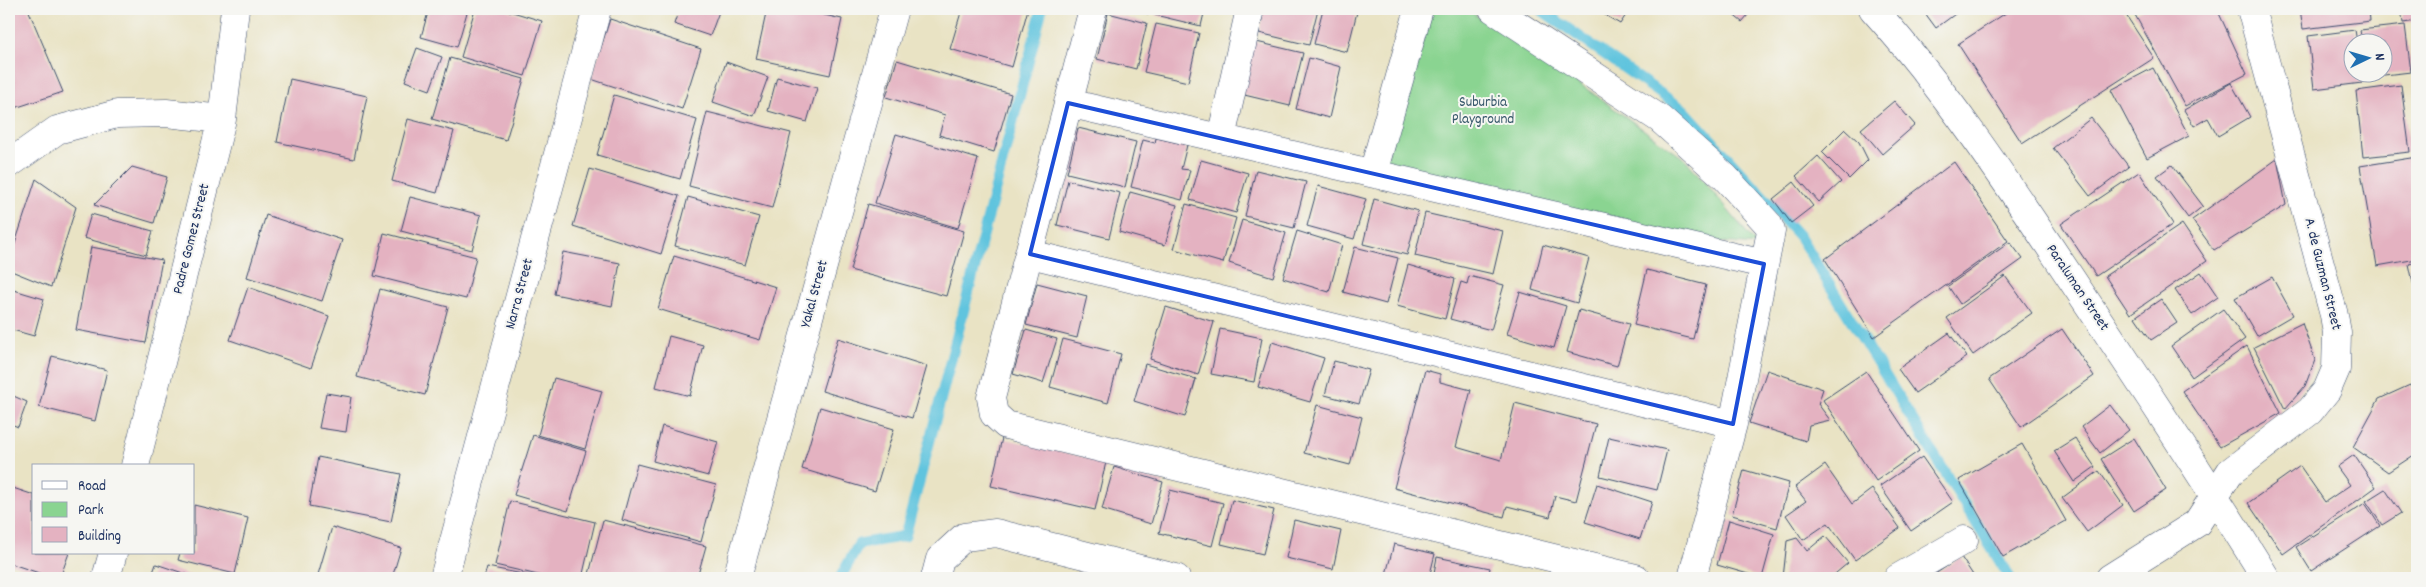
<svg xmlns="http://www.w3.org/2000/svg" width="2426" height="587" font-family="Dekko,sans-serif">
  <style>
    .green { fill: #8ad491; stroke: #528278 }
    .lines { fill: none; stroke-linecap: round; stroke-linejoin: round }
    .stream { stroke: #60c4de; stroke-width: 11 }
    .building { fill: #e4b2c1 }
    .minor-casing { stroke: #3a4a6d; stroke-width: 29 }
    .tertiary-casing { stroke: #3a4a6d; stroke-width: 29 }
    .minor { stroke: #fff; stroke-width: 28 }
    .tertiary { stroke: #fff; stroke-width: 28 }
    .marked { fill: none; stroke: #1d4ed8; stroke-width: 4; stroke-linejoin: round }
    .labels { text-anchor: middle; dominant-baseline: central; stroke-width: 4; stroke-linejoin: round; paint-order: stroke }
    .park-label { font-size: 15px; fill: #37586b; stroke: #f6f6f2 }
    .street-label { font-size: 15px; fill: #1b2f5e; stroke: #f6f6f2 }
  </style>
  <rect width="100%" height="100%" fill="#f6f6f2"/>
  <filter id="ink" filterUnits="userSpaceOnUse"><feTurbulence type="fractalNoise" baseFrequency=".02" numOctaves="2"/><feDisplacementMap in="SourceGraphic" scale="10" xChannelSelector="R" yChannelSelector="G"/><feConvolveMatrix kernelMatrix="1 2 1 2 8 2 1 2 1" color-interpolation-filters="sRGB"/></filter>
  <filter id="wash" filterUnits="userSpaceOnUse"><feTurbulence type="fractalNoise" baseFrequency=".0096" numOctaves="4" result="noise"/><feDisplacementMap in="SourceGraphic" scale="20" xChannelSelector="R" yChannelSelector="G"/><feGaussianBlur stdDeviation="1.12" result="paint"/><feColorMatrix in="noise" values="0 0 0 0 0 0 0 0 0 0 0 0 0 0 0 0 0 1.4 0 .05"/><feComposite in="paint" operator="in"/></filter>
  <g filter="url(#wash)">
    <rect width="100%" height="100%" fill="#e9e3c4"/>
    <path class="green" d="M1432 9H1466L1567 75 1686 160 1757 245 1710 241 1384 167Z"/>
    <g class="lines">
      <path class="stream" d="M1540 9 1684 110 1800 237 2010 578
        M840 578 859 544 905 536 1042 9"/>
    </g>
    <g id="blocks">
      <path class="building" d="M9 9H28L63 92 9 110Z
        M429 9H468L457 47 421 37Z
        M475 9H503L542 21 525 76 461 57Z
        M679 9H720L710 36 674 24Z
        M767 9H797L842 19 830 75 756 59Z
        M962 9H1028L1012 67 950 49Z
        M1129 9H1149L1148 14Z
        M1156 9H1205L1201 26 1155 15Z
        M1264 9H1318L1309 45 1259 33Z
        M1323 9H1346L1357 12 1347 52 1314 44Z
        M1595 9H1630L1620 24Z
        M1726 9H1753L1742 22Z
        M1922 9H1962L1936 28Z
        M2012 9H2122L2154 58 2022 143 1958 44Z
        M2143 9H2217L2247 74 2185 106 2134 13Z
        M2300 9H2369L2370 21 2303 29Z
        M2401 9H2417V21L2403 23Z
        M1108 13 1147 23 1136 69 1097 59Z
        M610 19 701 49 682 109 591 79Z
        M1156 24 1199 33 1188 82 1144 72Z
        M2405 25 2411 72 2366 77 2365 72H2384V42H2362L2360 30Z
        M2414 27H2417V41H2416Z
        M2355 30 2357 42H2354V72H2361L2362 83 2314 89 2308 36Z
        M1248 40 1303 53 1290 106 1236 93Z
        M417 48 442 57 430 90 405 81Z
        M450 58 524 79 506 140 432 119Z
        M1309 58 1341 67 1329 118 1296 109Z
        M897 60 1011 94 994 152 939 135 945 115 886 97Z
        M726 62 768 77 754 116 713 102Z
        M2153 68 2189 136 2147 158 2111 90Z
        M777 77 817 88 807 122 768 111Z
        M2417 77V97H2416L2414 78Z
        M290 79 367 96 354 159 277 142Z
        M2231 83 2250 117 2218 136 2208 118 2194 126 2184 110Z
        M2401 85 2410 152 2363 157 2356 91Z
        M614 95 697 120 680 179 597 155Z
        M1894 101 1915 125 1882 154 1861 129Z
        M707 112 791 133 772 208 689 186Z
        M2091 118 2129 167 2090 196 2053 148Z
        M408 119 454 131 437 193 392 181Z
        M1078 128 1136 142 1125 187 1067 173Z
        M1845 129 1859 142 1868 160 1849 179 1822 152Z
        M896 134 978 159 958 228 875 203Z
        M1156 138 1187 145 1181 169 1190 170 1182 200 1131 187 1143 140 1155 143Z
        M1818 156 1841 182 1819 202 1796 176Z
        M2417 157V259L2377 266 2360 166Z
        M2277 159 2286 205 2214 250 2192 220Z
        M1201 160 1248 173 1236 213 1190 200Z
        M1954 162 2008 241 1874 337 1825 259Z
        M2172 165 2203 206 2188 218 2157 176Z
        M132 167 167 177 154 223 94 205Z
        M590 169 679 196 661 254 573 226Z
        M1256 170 1306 182 1294 228 1245 216Z
        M2139 172 2173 224 2096 276 2061 224Z
        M36 179 76 207 51 287 9 270V262Z
        M1068 180 1120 193 1109 238 1057 225Z
        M1794 182 1813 206 1791 223 1773 199Z
        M1318 186 1366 199 1354 239 1307 226Z
        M1130 192 1177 205 1165 245 1119 232Z
        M410 197 481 215 472 250 401 231Z
        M688 197 759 217 745 265 675 246Z
        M1374 199 1418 211 1407 255 1363 244Z
        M868 204 964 231 946 296 850 270Z
        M1186 204 1236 218 1223 263 1174 249Z
        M1425 213 1503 231 1493 274 1415 256Z
        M91 214 153 231 146 255 84 238Z
        M266 215 342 240 322 301 247 277Z
        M1242 220 1286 233 1273 277 1229 263Z
        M2182 224 2207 261 2130 314 2105 276Z
        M1297 231 1342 245 1329 292 1283 278Z
        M384 233 476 257 466 299 374 276Z
        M2010 242 2023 259 1960 304 1948 286Z
        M1543 245 1589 258 1577 303 1532 290Z
        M91 247 162 260 146 343 76 330Z
        M1355 247 1398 258 1386 304 1343 292Z
        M563 252 620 263 612 306 554 294Z
        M674 256 776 287 760 340 658 309Z
        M2417 262V296H2416L2409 264Z
        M1408 265 1455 279 1445 319 1397 306Z
        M1647 270 1706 285 1693 339 1634 325Z
        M2201 272 2218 297 2192 315 2175 290Z
        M1469 276 1504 285 1491 330 1450 319 1461 282 1467 284Z
        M2005 276 2032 313 1973 355 1947 318Z
        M2272 277 2293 315 2257 336 2235 298Z
        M1037 283 1087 296 1077 338 1026 325Z
        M248 287 329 316 311 368 230 340Z
        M380 289 448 307 425 395 357 377Z
        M14 290 44 299 34 336 9 329V307Z
        M1520 292 1566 306 1554 348 1507 334Z
        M2161 299 2177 323 2151 340 2135 317Z
        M1166 307 1214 322 1198 375 1150 359Z
        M2223 309 2245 339 2192 377 2171 346Z
        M1579 310 1629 324 1617 366 1567 352Z
        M2302 323 2315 360 2305 386 2285 409 2254 347Z
        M1220 329 1262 338 1254 382 1211 374Z
        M2062 329 2094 376 2021 427 1989 379Z
        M1026 330 1057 339 1043 383 1013 374Z
        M1949 333 1967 357 1915 393 1898 369Z
        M669 336 703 345 690 396 656 387Z
        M838 338 927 366 912 418 822 391Z
        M1063 339 1121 354 1108 403 1050 387Z
        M1272 342 1324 358 1310 402 1258 387Z
        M2247 346 2281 413 2220 447 2182 391Z
        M52 356 107 370 95 421 39 407Z
        M1334 361 1369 370 1359 404 1325 395Z
        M1145 364 1196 379 1185 417 1134 401Z
        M1425 370 1440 374V382L1471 390 1456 447 1501 460 1515 403 1596 424 1576 501 1555 496 1550 517 1507 506 1504 517 1394 488Z
        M1767 370 1823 389 1818 404 1830 420 1809 425 1806 441 1749 423Z
        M1866 371 1919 451 1876 481 1823 400Z
        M554 378 602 391 585 449 538 435Z
        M2410 385 2417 397V453L2388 472 2353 447 2379 399Z
        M326 393 351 397 346 432 319 428Z
        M9 394 27 402 18 427 9 423Z
        M1317 405 1362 417 1350 465 1304 453Z
        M2110 405 2129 430 2100 453 2081 427Z
        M820 407 894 429 875 491 802 469Z
        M662 426 718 442 708 476 653 461Z
        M533 435 586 451 568 511 514 495Z
        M1609 437 1667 450 1657 490 1600 476Z
        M1002 438 1106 462 1095 510 991 486Z
        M2075 438 2095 467 2074 482 2054 451Z
        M2134 438 2166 490 2134 511 2101 459Z
        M2022 444 2066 521 2003 557 1959 480Z
        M2354 455 2376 487 2283 554 2248 503 2300 466 2325 502 2350 485 2337 467Z
        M318 457 401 474 391 522 309 506Z
        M1922 457 1953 502 1911 531 1880 486Z
        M637 464 716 485 701 542 622 520Z
        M1825 465 1852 504 1872 489 1900 528 1855 560 1828 523 1803 540 1786 515 1806 501 1795 487Z
        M1114 467 1163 482 1151 524 1102 509Z
        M1744 470 1789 483 1777 528 1732 515Z
        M2099 471 2123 505 2087 532 2062 498Z
        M1597 484 1652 502 1640 539 1585 522Z
        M13 488 34 495V553H69L60 578H54L9 563V500Z
        M2385 489 2401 513 2382 525 2366 501Z
        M1170 490 1223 503 1212 546 1159 533Z
        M1232 500 1274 510 1263 554 1221 544Z
        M510 501 595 522 582 578H551L495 565Z
        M2365 503 2380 526 2311 571 2296 547Z
        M194 505 248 518 235 574 178 560 180 553H194Z
        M603 520 706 546 697 578H588Z
        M1294 520 1341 531 1333 569 1286 558Z
        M1729 520 1774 534 1762 578 1717 565Z
        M332 527 401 548 392 578H317Z
        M1825 536 1848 563 1830 578H1783L1787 541 1797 538 1807 551Z
        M1394 544 1435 554 1429 578H1385Z
        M1437 557 1490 568 1488 578H1433Z
        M1961 557 1975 578H1929Z
        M156 564 198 578H151Z
        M487 567 538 577V578H484Z
        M1510 574 1524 578H1509Z"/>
    </g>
  </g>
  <g filter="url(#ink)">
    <use href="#blocks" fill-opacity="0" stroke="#3a4a6d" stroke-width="1"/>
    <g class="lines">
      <defs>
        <path id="minor" d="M1093 9 991 398 994 414 1006 425 1636 578
          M1493 9 1660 119 1725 177 1768 224 1771 231 1733 424 1692 578
          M1068 103 1764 264
          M1221 138 1250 9
          M9 164 57 130 117 114 166 113 222 119
          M1373 173 1419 9
          M1030 254 1733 424
          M135 466 222 119 235 9
          M106 578 113 553
          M444 578 597 9
          M737 578 894 9
          M935 578 940 559 964 537 996 533 1176 578
          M1898 578 1964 540
          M2110 578 2197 523 2230 472 2310 411 2327 390 2336 369 2337 333 2334 315 2251 9"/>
        <path id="tertiary" d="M1873 9C1950 95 2012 190 2076 286 2141 383 2205 479 2266 578"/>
      </defs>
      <use href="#minor" class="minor-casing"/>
      <use href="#tertiary" class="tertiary-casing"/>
      <use href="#minor" class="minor"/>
      <use href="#tertiary" class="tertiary"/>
    </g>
  </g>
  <path class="marked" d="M1068 103 1764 264 1733 424 1030 254Z"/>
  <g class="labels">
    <g class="park-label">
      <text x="1483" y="103">Suburbia<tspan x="1483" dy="17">Playground</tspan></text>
    </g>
    <g class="street-label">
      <text transform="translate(192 239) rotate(-76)">Padre Gomez Street</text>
      <text transform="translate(2322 274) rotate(76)">A. de Guzman Street</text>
      <text transform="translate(2077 288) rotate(56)">Paraluman Street</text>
      <text transform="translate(520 294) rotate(-75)">Narra Street</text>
      <text transform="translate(815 294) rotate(-75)">Yakal Street</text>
    </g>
  </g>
  <rect width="2426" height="587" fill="none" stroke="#f6f6f2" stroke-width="30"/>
  <rect x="32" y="464" width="162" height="90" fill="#f6f6f2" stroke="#9ea6b7"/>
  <rect x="42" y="481" width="25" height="8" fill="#ffffff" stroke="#9ea6b7"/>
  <text x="78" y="490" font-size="15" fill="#1b2f5e">Road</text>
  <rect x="42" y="502" width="25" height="15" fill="#8ad491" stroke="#9ea6b7"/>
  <text x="78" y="514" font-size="15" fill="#1b2f5e">Park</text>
  <rect x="42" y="527" width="25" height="15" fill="#e4b2c1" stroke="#9ea6b7"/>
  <text x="78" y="540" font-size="15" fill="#1b2f5e">Building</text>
  <g transform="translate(2368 58) rotate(85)"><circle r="24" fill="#f6f6f2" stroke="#9ea6b7"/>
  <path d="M0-4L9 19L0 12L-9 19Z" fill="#1f6fb2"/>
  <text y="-8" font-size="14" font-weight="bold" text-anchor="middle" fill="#1b2f5e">N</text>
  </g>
</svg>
